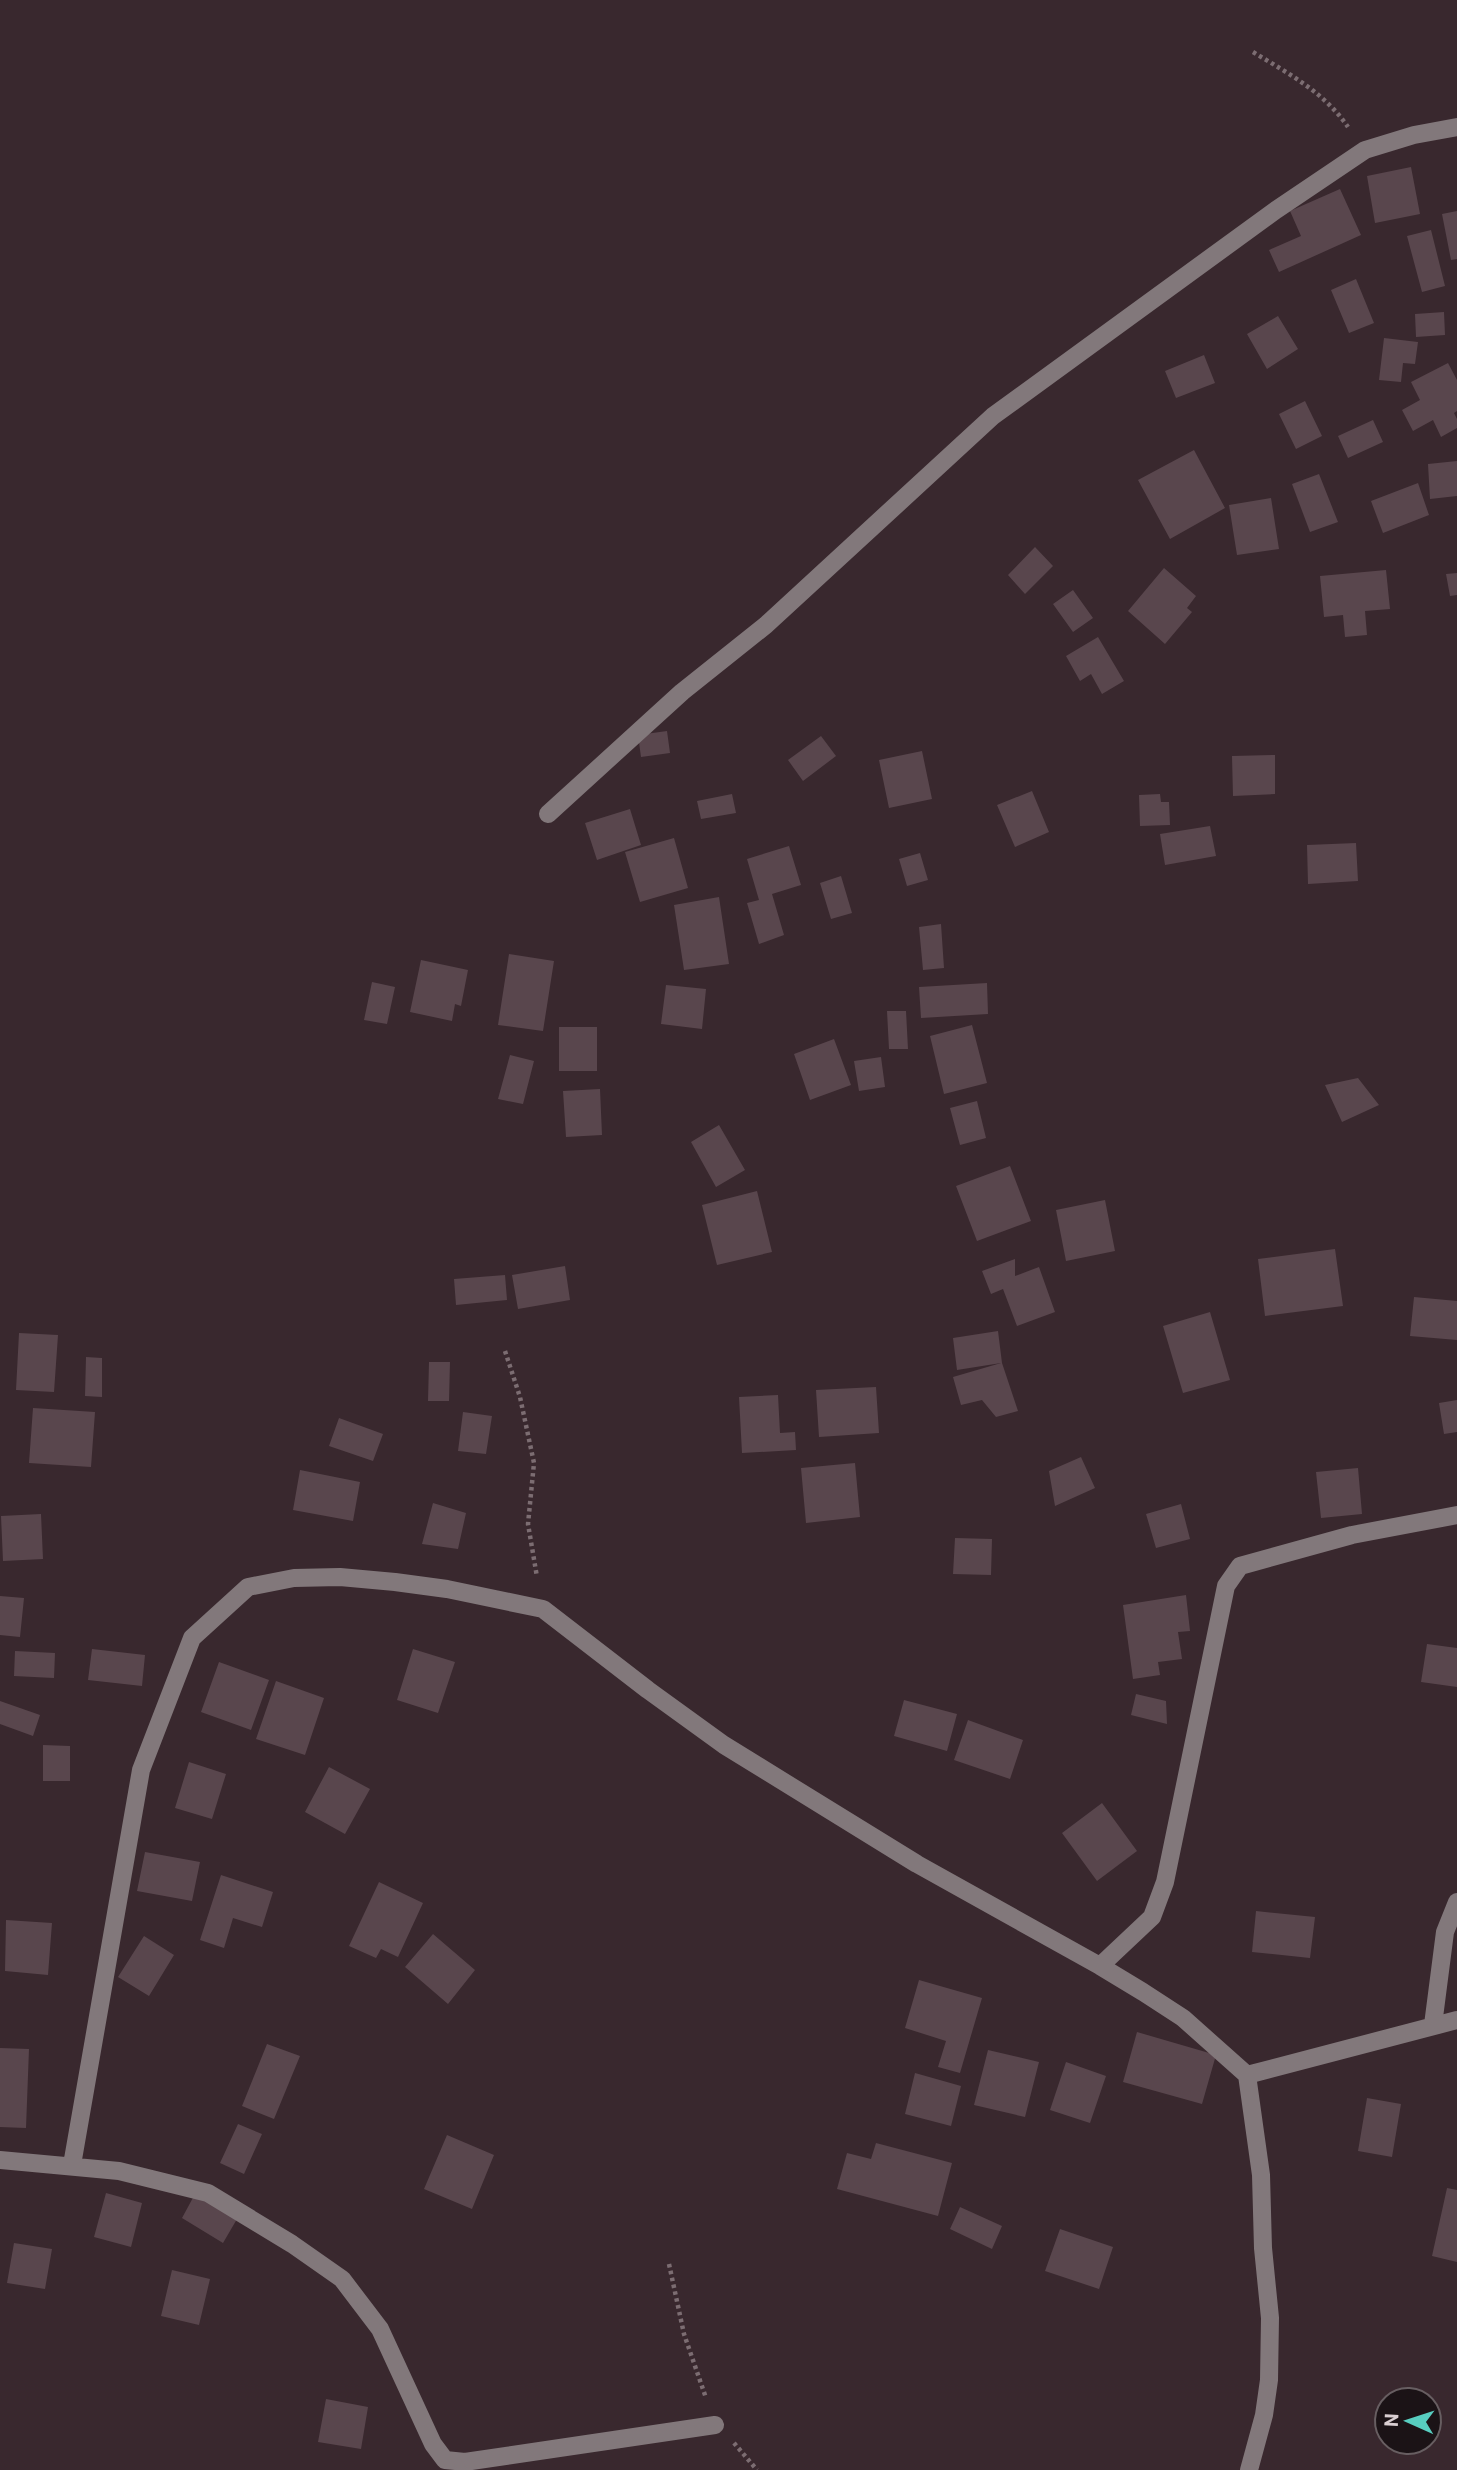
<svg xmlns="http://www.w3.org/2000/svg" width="1457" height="2470" font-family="Roboto,sans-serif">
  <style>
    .building { fill: #59464d }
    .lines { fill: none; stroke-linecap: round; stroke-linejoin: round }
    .path { stroke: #7c6d72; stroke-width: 4.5; stroke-dasharray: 3.5 3.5; stroke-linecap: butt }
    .minor { stroke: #82787b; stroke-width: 18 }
  </style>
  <rect width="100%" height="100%" fill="#39282e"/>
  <path class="building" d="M1411 167 1420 214 1375 223 1367 176Z
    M1340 189 1361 235 1279 272 1269 250 1301 236 1290 211Z
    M1457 211V259L1451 260 1442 214Z
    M1431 230 1445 286 1422 292 1407 236Z
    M1356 279 1374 323 1349 333 1331 290Z
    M1444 312 1445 335 1416 337 1415 314Z
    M1278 316 1298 349 1267 369 1247 334Z
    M1384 338 1418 342 1415 364 1403 363 1401 382 1379 380Z
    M1204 355 1215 383 1176 398 1165 371Z
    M1448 363 1457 380V411L1454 413 1457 419V428L1441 437 1433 420 1413 431 1402 410 1420 400 1411 382Z
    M1305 401 1322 436 1296 449 1279 414Z
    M1373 420 1383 442 1348 458 1338 436Z
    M1194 450 1225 508 1170 539 1138 480Z
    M1457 461V496L1430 499 1428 464Z
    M1319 474 1338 522 1310 532 1292 484Z
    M1418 483 1429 515 1383 533 1371 501Z
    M1271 498 1279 549 1237 555 1229 505Z
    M1035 547 1053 566 1025 594 1008 575Z
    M1164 568 1196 596 1187 608 1192 612 1165 644 1128 611Z
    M1386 570 1390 609 1365 611 1367 635 1345 637 1343 615 1324 617 1320 576Z
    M1457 573V595L1450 596 1446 574Z
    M1073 590 1093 618 1073 632 1053 604Z
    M1098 637 1124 681 1102 694 1091 674 1080 681 1066 656Z
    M667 731 670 753 641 757 638 735Z
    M821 736 836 756 803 781 788 760Z
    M922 751 932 799 889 808 879 760Z
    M1275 755V794L1233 796 1232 756Z
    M1032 791 1049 832 1015 847 997 805Z
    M732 794 736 813 701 819 697 801Z
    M1160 794 1161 802H1169L1170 825 1140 826 1139 795Z
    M630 809 641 845 597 860 585 823Z
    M1210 826 1216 856 1165 865 1160 834Z
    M674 838 688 888 640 902 625 852Z
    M1356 843 1358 881 1308 884 1307 845Z
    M789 846 801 885 772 894 784 935 759 944 747 903 759 900 747 859Z
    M920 853 928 880 907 886 899 859Z
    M841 876 852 913 831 919 820 883Z
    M719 897 729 964 684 970 674 905Z
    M941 924 944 968 923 970 919 927Z
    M509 954 554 961 543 1031 498 1025Z
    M421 960 468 970 461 1006 455 1004 452 1021 410 1012Z
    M372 982 395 987 387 1024 364 1020Z
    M987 983 988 1014 921 1018 919 987Z
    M666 985 706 989 702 1029 661 1024Z
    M887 1011H906L908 1049H889Z
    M972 1025 987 1083 944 1094 930 1036Z
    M559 1027H597V1071H559Z
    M834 1039 851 1085 810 1100 794 1054Z
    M510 1055 534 1061 523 1104 498 1099Z
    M881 1057 885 1087 859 1091 854 1061Z
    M1358 1078 1379 1105 1342 1122 1325 1085Z
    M600 1089 602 1135 566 1137 563 1091Z
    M977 1101 986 1138 960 1145 950 1108Z
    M719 1125 745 1170 716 1187 691 1142Z
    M1010 1166 1031 1221 977 1241 956 1186Z
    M757 1191 772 1252 717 1265 702 1205Z
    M1105 1200 1115 1251 1066 1261 1056 1210Z
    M1335 1249 1343 1306 1265 1316 1258 1259Z
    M1015 1259V1276L1039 1267 1055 1312 1017 1326 1003 1289 991 1294 982 1271Z
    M565 1266 570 1300 518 1309 512 1275Z
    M505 1275 507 1300 456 1305 454 1279Z
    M1414 1297 1457 1301V1340L1410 1336Z
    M1210 1312 1230 1380 1183 1393 1163 1326Z
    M998 1331 1002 1363 1018 1411 996 1417 982 1400 961 1405 953 1377 1001 1363 957 1370 953 1338Z
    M19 1333 58 1335 54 1392 16 1390Z
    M86 1357 102 1358V1397L85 1396Z
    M429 1362H450L449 1401H428Z
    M876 1387 879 1433 819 1437 816 1390Z
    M778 1395 780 1433 795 1432 796 1450 742 1453 739 1397Z
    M1457 1400V1432L1444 1434 1439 1403Z
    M33 1408 95 1412 91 1467 29 1463Z
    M463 1412 492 1416 486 1454 458 1451Z
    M339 1418 383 1434 373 1461 329 1446Z
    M1081 1457 1095 1488 1055 1506 1049 1471Z
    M855 1463 860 1517 806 1523 801 1468Z
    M1358 1468 1362 1514 1321 1518 1316 1472Z
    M300 1470 360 1482 353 1521 293 1510Z
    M433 1503 466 1513 458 1549 422 1544Z
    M1181 1504 1190 1539 1156 1548 1146 1514Z
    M41 1514 43 1559 3 1561 1 1516Z
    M955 1538 992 1539 991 1575 953 1574Z
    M1186 1595 1190 1631 1178 1632 1182 1659 1158 1662 1160 1675 1133 1679 1123 1605Z
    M0 1596 24 1598 20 1637 0 1635Z
    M1427 1644 1457 1648V1687L1421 1682Z
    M92 1649 145 1655 142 1686 88 1680Z
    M413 1649 455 1662 438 1713 397 1700Z
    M15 1651 55 1653 54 1678 14 1676Z
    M219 1662 269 1680 251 1730 201 1712Z
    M276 1681 324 1698 305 1755 256 1739Z
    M1136 1694 1166 1701 1167 1724 1131 1715Z
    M904 1700 957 1714 947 1751 894 1736Z
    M0 1701 40 1715 33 1736 0 1724Z
    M968 1720 1023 1740 1010 1779 954 1760Z
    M43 1745 70 1746V1781H43Z
    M189 1762 226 1774 212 1819 175 1808Z
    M329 1767 370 1789 345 1834 305 1812Z
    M1102 1803 1137 1851 1097 1881 1062 1833Z
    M145 1852 200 1862 192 1901 137 1891Z
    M221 1875 273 1892 262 1927 233 1918 224 1948 200 1940Z
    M379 1882 423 1903 398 1957 381 1949 376 1958 349 1946Z
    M1256 1911 1315 1917 1310 1958 1252 1952Z
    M6 1920 52 1923 48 1975 5 1971Z
    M433 1934 475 1970 448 2004 405 1967Z
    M144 1936 174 1955 149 1996 118 1977Z
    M919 1980 982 1998 960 2073 938 2067 946 2041 905 2028Z
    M1137 2032 1216 2055 1202 2104 1123 2082Z
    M267 2044 300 2056 274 2119 242 2106Z
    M0 2048 29 2049 26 2128 0 2127Z
    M988 2050 1039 2062 1025 2117 974 2105Z
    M1066 2062 1106 2076 1090 2123 1050 2110Z
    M915 2073 961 2086 951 2126 905 2114Z
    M1367 2098 1401 2104 1392 2157 1358 2151Z
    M238 2124 262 2134 244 2174 220 2163Z
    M447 2135 494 2155 472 2209 424 2189Z
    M876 2143 952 2163 938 2216 837 2189 847 2153 871 2159Z
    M1447 2188 1457 2190V2262L1432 2256Z
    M106 2193 142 2203 131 2247 94 2237Z
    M195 2194 237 2219 223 2243 182 2218Z
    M960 2207 1002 2226 992 2249 950 2229Z
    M1060 2229 1113 2247 1099 2289 1045 2271Z
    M14 2243 52 2249 45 2289 7 2283Z
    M172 2270 210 2279 199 2325 161 2316Z
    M326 2399 368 2407 361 2449 318 2442Z"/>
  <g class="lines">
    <path class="path" d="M1253 52C1289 74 1324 92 1348 127
      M505 1351 520 1397 534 1463 528 1524 537 1577
      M669 2264 684 2334 706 2398
      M734 2443 757 2470"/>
    <path class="minor" d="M548 814 682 692 766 625 993 416 1276 210 1365 150 1414 135 1457 127
      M1100 1966 1152 1917 1165 1882 1226 1586 1240 1566 1352 1535 1457 1515
      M1433 2025 1445 1932 1457 1902
      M1247 2075 1457 2020
      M0 2160 119 2171 208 2193 292 2244 342 2279 380 2329 433 2444 445 2460 465 2462 715 2425
      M72 2165 141 1770 192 1638 248 1587 294 1578 340 1577 395 1582 447 1589 543 1609 648 1690 724 1745 917 1864 1100 1966 1143 1992 1183 2018 1247 2075 1261 2175 1263 2248 1270 2318 1269 2380 1264 2415 1249 2470"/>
  </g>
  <g transform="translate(1408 2421) rotate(273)"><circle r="33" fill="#1b1316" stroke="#675e61" stroke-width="2"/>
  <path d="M0-5L12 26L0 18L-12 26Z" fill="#58cec0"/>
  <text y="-10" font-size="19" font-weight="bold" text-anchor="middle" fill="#dacfd2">N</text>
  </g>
</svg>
